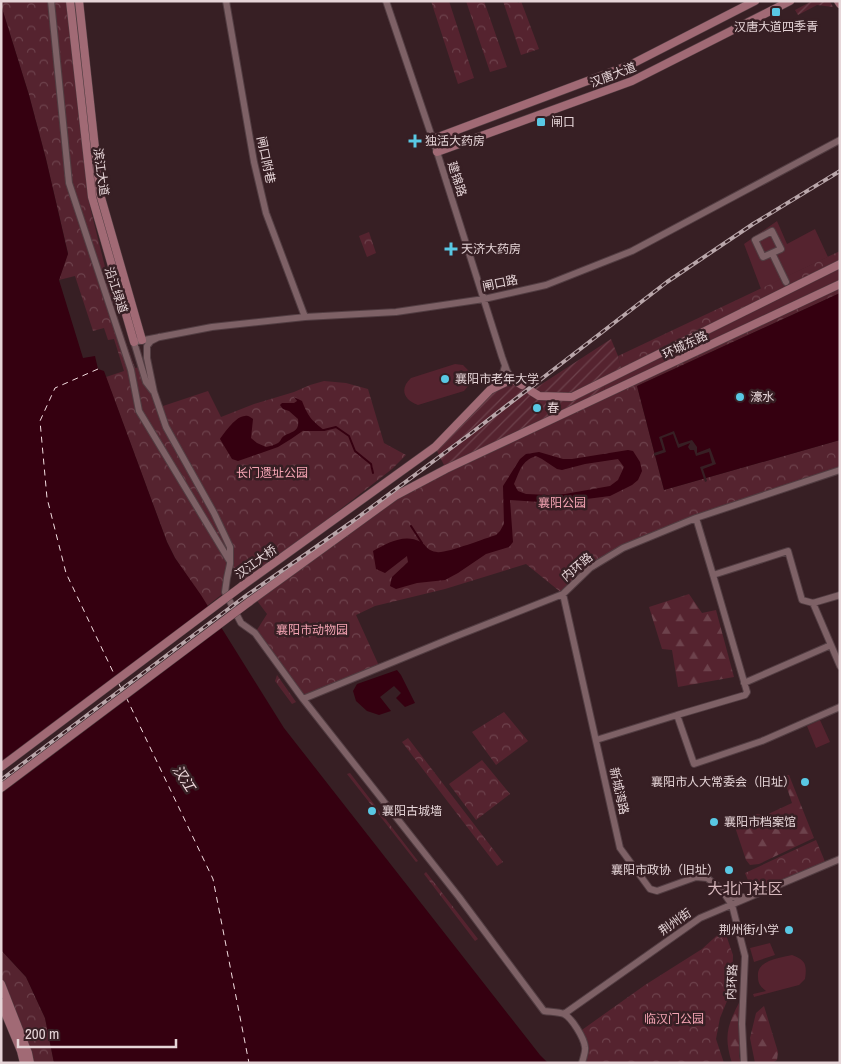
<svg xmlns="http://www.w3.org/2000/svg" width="841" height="1064" font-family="'Archivo Narrow','Noto Sans SC',sans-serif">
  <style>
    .grass { fill: #55232f }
    .forest { fill: url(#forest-firs) }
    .park { fill: url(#park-crowns) }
    .garden { fill: url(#garden-furrows) }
    .water { fill: #350010; fill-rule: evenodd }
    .pier { fill: #371f24 }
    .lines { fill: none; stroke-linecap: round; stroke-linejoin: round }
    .stream { stroke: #350010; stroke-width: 2 }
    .ferry { stroke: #f2dde0; stroke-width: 1; stroke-dasharray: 6 5; stroke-linecap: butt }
    .minor-casing { stroke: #523d42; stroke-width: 8 }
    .major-casing { stroke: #523d42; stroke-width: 9 }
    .minor { stroke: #7e6166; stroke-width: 6 }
    .major { stroke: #a16a75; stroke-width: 8 }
    .rail-casing { stroke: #b9a6aa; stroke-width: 4 }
    .rail { stroke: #371f24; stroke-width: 2; stroke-dasharray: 5.5; stroke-linecap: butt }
    .major-bridge-casing { stroke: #523d42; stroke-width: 9; stroke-linecap: butt }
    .major-bridge { stroke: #a16a75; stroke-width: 8 }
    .poi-dot { fill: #59c8e4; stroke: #371f24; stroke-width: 2 }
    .labels { text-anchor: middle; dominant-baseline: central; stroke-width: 5; stroke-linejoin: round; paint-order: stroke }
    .poi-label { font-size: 12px; fill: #e6d5d8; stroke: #371f24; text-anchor: start }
    .street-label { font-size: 12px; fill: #e6d5d8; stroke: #371f24 }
    .park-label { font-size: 12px; fill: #f5a5b4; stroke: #371f24 }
    .water-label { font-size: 14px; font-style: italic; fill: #f2dde0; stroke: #371f24 }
    .quarter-label { font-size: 15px; fill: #d8b8bd; stroke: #371f24 }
  </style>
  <defs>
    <pattern id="forest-firs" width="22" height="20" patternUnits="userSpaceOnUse" patternTransform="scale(1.25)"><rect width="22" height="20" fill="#55232f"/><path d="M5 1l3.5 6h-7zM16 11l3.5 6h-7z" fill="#6d424c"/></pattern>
    <pattern id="park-crowns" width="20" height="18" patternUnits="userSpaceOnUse" patternTransform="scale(1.25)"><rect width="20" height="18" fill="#55232f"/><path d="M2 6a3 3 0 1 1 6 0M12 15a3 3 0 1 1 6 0" fill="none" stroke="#6d424c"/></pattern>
    <pattern id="garden-furrows" width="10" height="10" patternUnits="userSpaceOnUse" patternTransform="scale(1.25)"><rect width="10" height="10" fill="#55232f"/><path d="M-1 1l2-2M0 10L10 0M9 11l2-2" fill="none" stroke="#6d424c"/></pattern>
  </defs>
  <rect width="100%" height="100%" fill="#371f24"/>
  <path class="grass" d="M777 221 787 244 815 229 828 257 761 289 744 244Z
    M840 264V284L606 394 603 382Z
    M455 364 463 365 468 370 471 376 470 384 464 391 418 405C404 400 399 389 411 378Z
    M820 720 830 742 816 748 807 726Z
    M770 943 775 955 754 962 750 948Z
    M792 955C806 960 807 965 805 979L799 985 754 997 753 994 766 991C761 987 758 984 758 977 756 960 780 958 792 955Z"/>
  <path class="forest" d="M689 594 702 613 716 610 734 677 678 687 672 650 662 649 649 607Z
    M785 775H789L814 838 759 864 750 865 746 860 733 821 755 814 766 815 792 803 786 785Z
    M741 999 739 1056 741 1063H732C723 1035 728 1024 741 999Z
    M764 1006 778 1052 777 1060 772 1063H755L750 1038 756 1013Z"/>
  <path class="park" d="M1 1H67L80 111 90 207 119 323 135 368 141 367 159 406H163L208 391 221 417 254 404 294 392 310 385 324 381 346 383 368 389 384 443 406 455 392 469 242 586 231 564 225 592 207 606 175 558 167 542 106 377 124 371 114 339 108 340 104 328 93 331 75 276 59 280 68 253 46 159 29 95 1 5Z
    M431 1H449L474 78 458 84Z
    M466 1H484L507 67 490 72Z
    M503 1H517L518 3 521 1 539 49 521 55Z
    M369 232 376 253 367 257 359 236Z
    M840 251V265L622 372 618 356Z
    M840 284V293L637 386 664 490 840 440V470L696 518 623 548 590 568 563 594 526 564 445 589 375 606 356 615 380 668 303 699 255 633 267 614 255 598 395 496Z
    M277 675 296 702 292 704 275 681Z
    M504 712 528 741 496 765 472 732Z
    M408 738 503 862 497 866 402 742Z
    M482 760 510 794 476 820 449 784Z
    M350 773 418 861 416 862 347 774Z
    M816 840 826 864 754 895 745 873Z
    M426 872 478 939 475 941 424 874Z
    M724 929 733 955 732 989 720 1018 716 1039 724 1063H582L586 1049 579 1032 645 985 702 949Z
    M1 950 26 977 45 1018 54 1063H30L1 984Z"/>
  <path class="garden" d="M812 1H830L833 7 817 5 798 15 795 10Z
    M611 339 618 356 622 372 603 382 606 394 446 469 435 447 490 390 512 379 531 391Z"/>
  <path class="water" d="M1 5 29 95 46 159 68 254 59 280 83 358 95 356 98 369 104 371 167 542 175 558 201 595 284 728 540 1055 548 1063H54L45 1018 26 977 1 950Z
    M840 293V440L664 490 637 386Z
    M294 397 302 401C308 416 311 420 324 430H304L291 439 278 447 238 461 232 459 220 439C225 432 236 416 245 416 248 415 250 417 253 419L251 438 257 443 266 447C270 446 275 445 278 443 282 440 280 439 284 436 292 431 300 432 298 419L289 411 283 409 280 405 282 403H294L297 401Z
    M628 450 633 451 640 462 642 471 638 480 632 485 610 496 555 503 510 500 513 542 509 547 486 554 458 573 445 580 417 583 396 589 390 586 392 577 408 562 407 556 385 573 376 569 373 551C388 543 404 533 421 542 427 546 427 551 437 552 445 554 486 538 496 535L500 531 504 524 503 486 520 459 526 454 539 452 563 459H572ZM536 456 542 459 557 469 562 470 585 464 618 459 624 467 618 480 610 486 565 494 549 495 526 494 518 491 514 484C520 471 521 461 536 456Z
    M397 670 401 675 415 703 405 707 396 698 401 693 394 686 380 697 391 711 379 715 367 711 356 701 353 691 357 684Z"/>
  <path class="pier" d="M674 431 679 444 692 440 697 447V453L710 448 716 464 703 469 707 481 705 482 700 467 712 463 709 452 696 456 694 450H690L688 447 690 443 678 448 673 434 662 438 666 452 654 456V453L663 450 659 437Z
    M210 606 223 627 1 794V763Z"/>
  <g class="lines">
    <path class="stream" d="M304 430H324L336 427 349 436 355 451 371 464 373 473
      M411 526 422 543"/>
    <path class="ferry" d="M98 369 55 388 40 421 47 498 66 573 115 676
      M118 682 123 692
      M126 697 213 879 249 1063"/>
    <defs>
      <path id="minor" d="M51 1 69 183 131 370 139 411 229 560
        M226 1 254 162 266 213 305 317
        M386 1 437 152 502 357 507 371 512 379
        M772 231 781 249 763 257 755 240Z
        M772 253 786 282
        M159 337 151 341 147 346V358L154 392 166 427 214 513 230 547V564L227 578 225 592 241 623 255 633 303 699 459 897 544 1011C550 1012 559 1012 564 1014 572 1018 584 1038 585 1047 586 1052 583 1058 582 1063
        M493 387 502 376 505 366
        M153 391 146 382 134 342 212 327 305 317 396 312 484 299 546 285 632 251 840 140
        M696 518 713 575 788 551 802 600 813 603
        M563 594 620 848 650 889 657 891 696 877 707 878 721 889 732 905 745 956 742 1024 744 1063
        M813 603 840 666
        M813 603 840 595
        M744 683 831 645
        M303 699 454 637 563 594 590 568 623 548 696 518 840 470
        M677 715 745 695 747 692 713 575
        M596 740 677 715 694 764 762 741 840 707
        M723 890 733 897H746
        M564 1014 700 918 840 859"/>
      <path id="major" d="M70 1 92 197 134 342
        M79 1 100 194 142 340
        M838 1 840 4
        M433 139 630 65 755 1
        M437 152 632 81 790 1
        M531 391 539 396 572 397 840 264
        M242 586 435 447 490 390 512 379 522 385
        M249 602 395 496 446 469 840 284
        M1 984 28 1053 30 1063
        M1 1003 21 1051 24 1063"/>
    </defs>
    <use href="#minor" class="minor-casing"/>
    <use href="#major" class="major-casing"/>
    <use href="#minor" class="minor"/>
    <use href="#major" class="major"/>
    <defs>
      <path id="rail" d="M1 780 243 598 353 521 470 434 667 282 753 224 840 171"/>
    </defs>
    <use href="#rail" class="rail-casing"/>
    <use href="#rail" class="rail"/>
    <defs>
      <path id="major-bridge" d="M1 767 242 586
        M1 788 249 602"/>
    </defs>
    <use href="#major-bridge" class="major-bridge-casing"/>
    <use href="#major-bridge" class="major-bridge"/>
  </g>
  <g class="poi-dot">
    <rect x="771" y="7" width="10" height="10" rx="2.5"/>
    <rect x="536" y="117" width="10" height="10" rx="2.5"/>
    <path d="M412.5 133.5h5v5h5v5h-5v5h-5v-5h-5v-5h5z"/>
    <path d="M448.5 241.5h5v5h5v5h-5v5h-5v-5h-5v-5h5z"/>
    <circle cx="445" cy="379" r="5"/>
    <circle cx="740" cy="397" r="5"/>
    <circle cx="537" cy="408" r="5"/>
    <circle cx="805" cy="782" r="5"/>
    <circle cx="372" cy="811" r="5"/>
    <circle cx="714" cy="822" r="5"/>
    <circle cx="729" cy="870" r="5"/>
    <circle cx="789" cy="930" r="5"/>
  </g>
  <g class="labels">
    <g class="poi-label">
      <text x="776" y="27" text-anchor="middle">汉唐大道四季青</text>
      <text x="551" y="122">闸口</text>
      <text x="425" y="141">独活大药房</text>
      <text x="461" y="249">天济大药房</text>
      <text x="455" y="379">襄阳市老年大学</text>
      <text x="750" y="397">濠水</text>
      <text x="547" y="408">春</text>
      <text x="795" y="782" text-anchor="end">襄阳市人大常委会（旧址）</text>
      <text x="382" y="811">襄阳古城墙</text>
      <text x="724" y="822">襄阳市档案馆</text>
      <text x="719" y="870" text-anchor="end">襄阳市政协（旧址）</text>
      <text x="779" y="930" text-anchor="end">荆州街小学</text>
    </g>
    <g class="street-label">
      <text transform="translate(613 75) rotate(-21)">汉唐大道</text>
      <text transform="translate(266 160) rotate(78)">闸口附巷</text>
      <text transform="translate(101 172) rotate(82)">滨江大道</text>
      <text transform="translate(457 179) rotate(72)">建锦路</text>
      <text transform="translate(500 283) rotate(-12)">闸口路</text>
      <text transform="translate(116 290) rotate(72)">沿江绿道</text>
      <text transform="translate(685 345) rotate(-25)">环城东路</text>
      <text transform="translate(256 562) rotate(-36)">汉江大桥</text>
      <text transform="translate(577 567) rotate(-40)">内环路</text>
      <text transform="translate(619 791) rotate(77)">新城湾路</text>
      <text transform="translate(675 922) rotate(-35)">荆州街</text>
      <text transform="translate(732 982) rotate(-87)">内环路</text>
    </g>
    <g class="park-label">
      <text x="272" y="473">长门遗址公园</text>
      <text x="562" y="503">襄阳公园</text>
      <text x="312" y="630">襄阳市动物园</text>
      <text x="674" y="1019">临汉门公园</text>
    </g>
    <g class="water-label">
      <text transform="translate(184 778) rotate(57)">汉江</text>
    </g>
    <g class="quarter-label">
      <text x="745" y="888">大北门社区</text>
    </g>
  </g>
  <rect width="841" height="1064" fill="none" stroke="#e6d5d8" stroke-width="5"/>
  <path d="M18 1039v8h158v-8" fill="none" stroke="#e6d5d8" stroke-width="2.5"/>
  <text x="25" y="1039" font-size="15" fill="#e6d5d8" stroke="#371f24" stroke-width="4" paint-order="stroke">200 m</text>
</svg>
